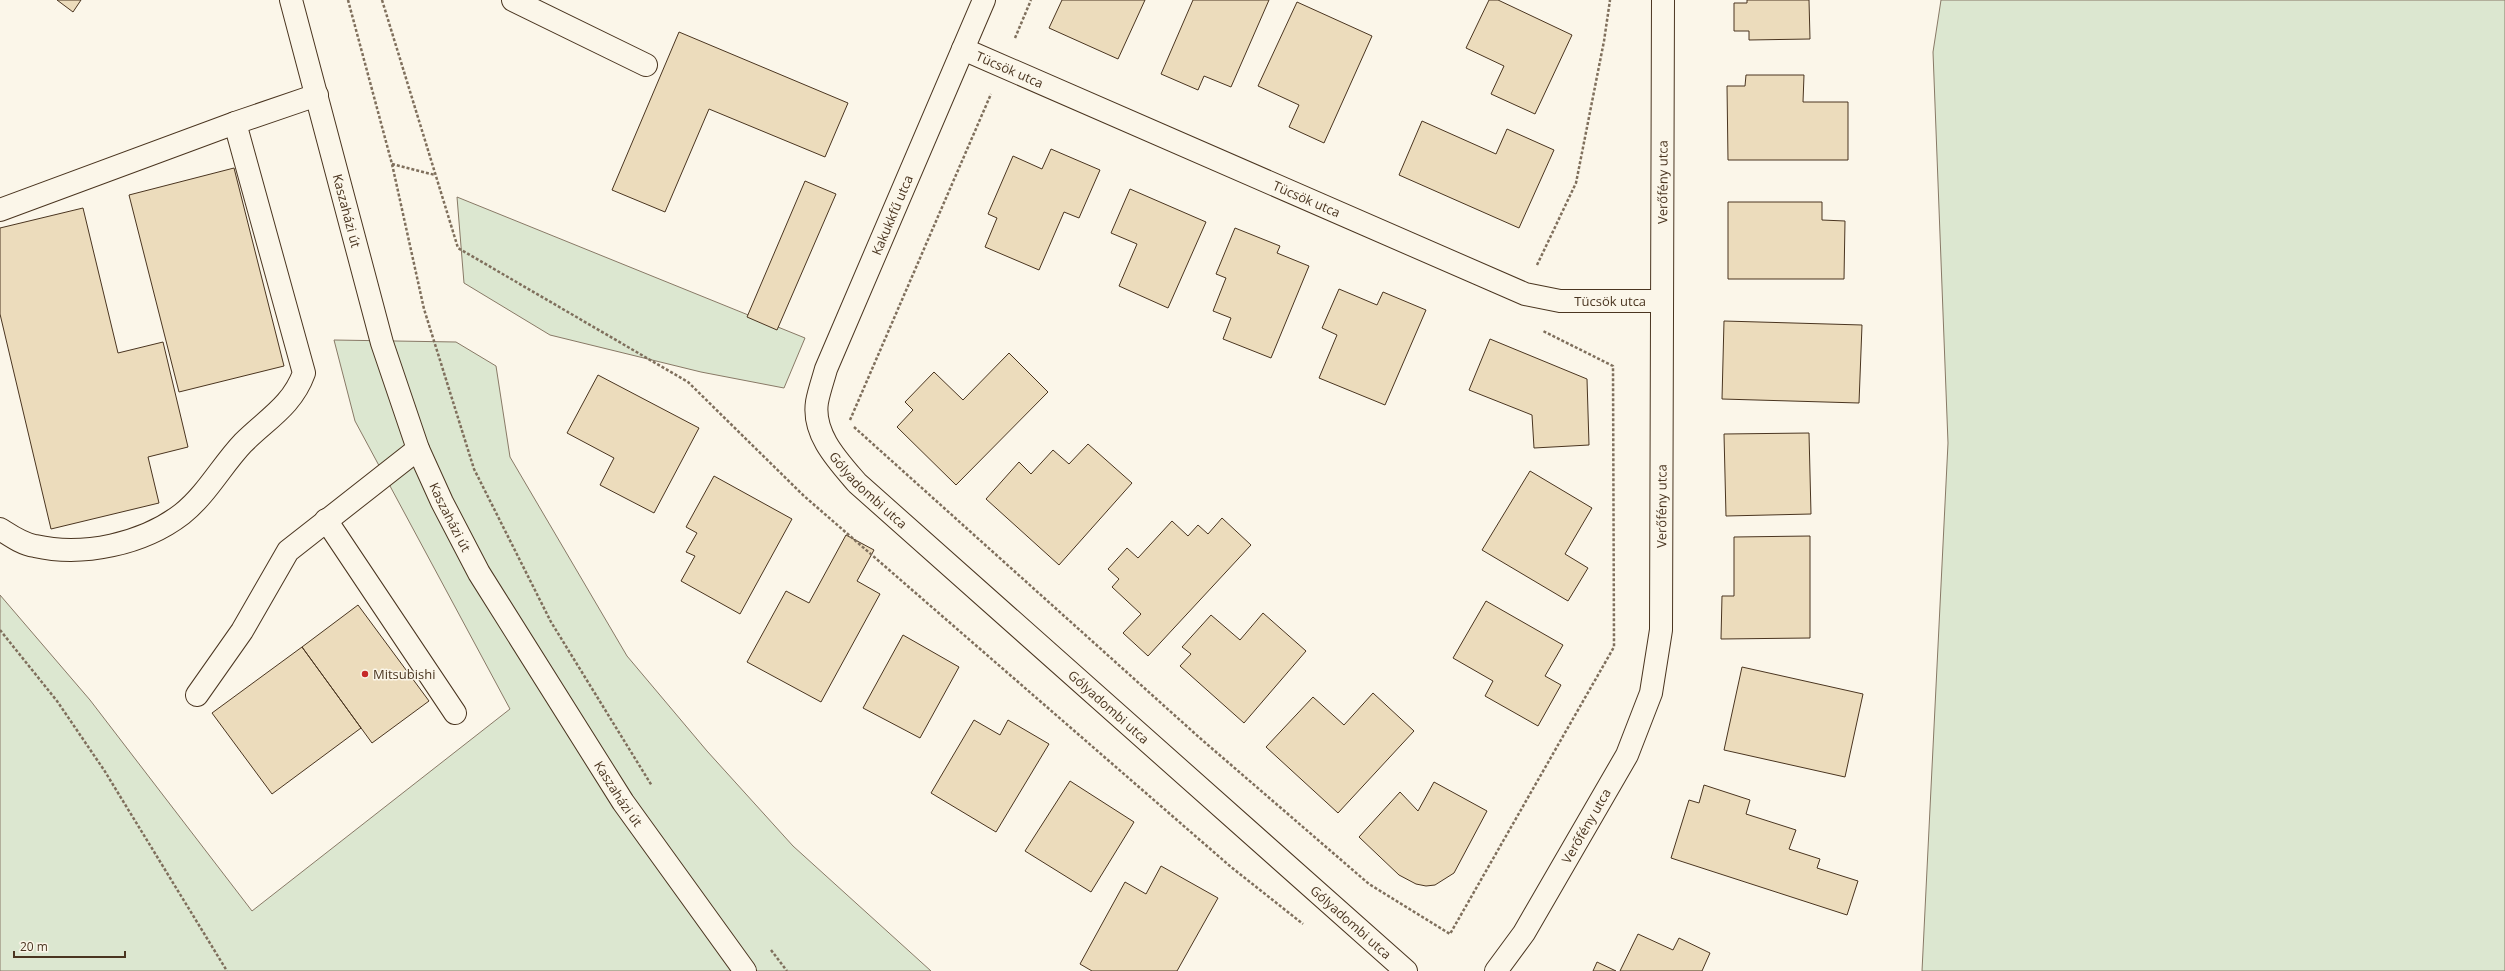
<svg xmlns="http://www.w3.org/2000/svg" width="2505" height="971" font-family="'Open Sans',sans-serif">
  <style>
    .green { fill: #dce7d0; stroke: #887966 }
    .building { fill: #ecdcbc; stroke: #4a3520 }
    .lines { fill: none; stroke-linecap: round; stroke-linejoin: round }
    .minor-casing { stroke: #4a3520; stroke-width: 24 }
    .path { stroke: #7f6f5c; stroke-width: 2.5; stroke-dasharray: 3 2; stroke-linecap: butt }
    .minor { stroke: #fbf6e9; stroke-width: 22 }
    .poi-dot { fill: #c62828; stroke: #fbf6e9; stroke-width: 1.5 }
    .labels { text-anchor: middle; dominant-baseline: central; stroke-width: 3; stroke-linejoin: round; paint-order: stroke }
    .street-label { font-size: 13px; fill: #4a3520; stroke: #fbf6e9 }
    .poi-label { font-size: 13px; fill: #4a3520; stroke: #fbf6e9; text-anchor: start }
  </style>
  <rect width="100%" height="100%" fill="#fbf6e9"/>
  <path class="green" d="M1941 0H2505V971H1922L1948 443 1933 52Z
    M457 197 805 338 784 388 701 372 550 335 464 283Z
    M334 340 456 342 496 366 510 457 627 656 707 751 793 846 931 971H0V595L90 700 252 911 510 709 355 421Z"/>
  <path class="building" d="M57 0H81L73 12Z
    M1062 0H1145L1118 59 1049 28Z
    M1193 0H1269L1231 87 1204 76 1198 90 1161 74Z
    M1489 0H1498L1572 35 1535 114 1491 94 1504 66 1466 48Z
    M1747 0H1809L1810 39 1749 40V31H1734V3H1747Z
    M1297 2 1372 36 1324 143 1289 127 1299 105 1258 86Z
    M679 32 848 103 825 157 709 109 665 212 612 190Z
    M1746 75H1804L1803 102H1848V160H1728L1727 86H1745Z
    M1422 121 1496 154 1507 129 1554 150 1519 228 1399 175Z
    M1051 149 1100 170 1079 218 1064 212 1039 270 985 247 997 218 988 214 1013 156 1042 169Z
    M234 168 284 366 179 392 129 195Z
    M805 181 836 194 777 330 747 317Z
    M1130 189 1206 222 1168 308 1119 286 1137 244 1111 233Z
    M1728 202H1822V220L1845 221 1844 279H1728Z
    M83 208 118 353 163 342 188 447 148 457 159 503 51 529 0 314V228Z
    M1235 228 1280 246 1277 253 1309 266 1271 358 1223 339 1231 318 1213 311 1226 278 1216 274Z
    M1339 289 1377 305 1383 292 1426 310 1385 405 1319 378 1337 335 1322 328Z
    M1724 321 1862 325 1859 403 1722 399Z
    M1490 339 1587 379 1589 445 1534 448 1532 415 1469 390Z
    M1009 353 1048 392 956 485 897 427 913 410 905 402 934 372 963 400Z
    M598 375 699 428 654 513 600 485 614 458 567 433Z
    M1809 433 1811 514 1726 516 1724 434Z
    M1088 444 1132 483 1059 565 986 499 1019 462 1031 474 1053 450 1069 464Z
    M1530 471 1592 508 1565 554 1588 568 1568 601 1482 550Z
    M714 476 792 519 740 614 681 581 695 556 686 552 697 533 686 527Z
    M1222 518 1251 545 1148 656 1123 633 1141 614 1112 587 1119 579 1108 569 1127 548 1138 558 1172 521 1188 536 1198 525 1208 534Z
    M846 535 874 550 857 581 880 594 821 702 747 662 786 591 809 603Z
    M1810 536V638L1721 639 1722 596H1734V537Z
    M1486 601 1563 645 1545 676 1561 685 1538 726 1485 696 1493 681 1453 658Z
    M358 605 429 701 372 743 302 647Z
    M1263 613 1306 651 1244 723 1180 666 1191 654 1182 647 1211 615 1240 640Z
    M903 635 959 667 920 738 863 708Z
    M302 647 361 728 272 794 212 713Z
    M1742 667 1863 694 1845 777 1724 750Z
    M1373 693 1414 731 1338 813 1266 747 1313 697 1344 725Z
    M974 720 1000 735 1008 720 1049 744 996 832 931 793Z
    M1070 781 1134 822 1091 892 1025 851Z
    M1434 782 1487 811 1454 873 1435 885 1426 886 1416 884 1399 875 1359 837 1400 792 1418 811Z
    M1704 785 1750 800 1746 814 1796 830 1789 849 1820 859 1817 868 1858 881 1847 915 1671 858 1689 800 1699 803Z
    M1161 866 1218 898 1177 971H1092L1080 964 1125 882 1146 894Z
    M1638 934 1673 950 1679 938 1710 953 1702 971H1620Z
    M1597 962 1616 971H1593Z"/>
  <g class="lines">
    <defs>
      <g id="minor">
        <path id="s1" d="M291 0 382 343 418 449 442 502 479 573 623 802 745 971"/>
        <path d="M513 0 646 65"/>
        <path id="s2" d="M984 0 826 369C823 380 819 391 817 402 812 434 838 461 857 483L1406 971"/>
        <path id="s3" d="M963 49 1525 294 1560 301H1662"/>
        <path d="M0 210 235 123 317 95"/>
        <path d="M326 520 455 713"/>
        <path d="M0 529C11 536 22 544 35 546 83 557 143 544 182 514 207 494 222 465 243 443 267 419 292 406 304 373L235 123"/>
        <path d="M197 695 242 631 288 551 418 449"/>
        <path id="s4" d="M1496 971 1524 933 1627 755 1651 693 1661 630 1663 0"/>
      </g>
    </defs>
    <use href="#minor" class="minor-casing"/>
    <path class="path" d="M348 0 392 164 424 309 474 469 551 622 652 786
      M382 0 458 248 688 382 804 496 1231 867 1303 924
      M1015 38 1031 0
      M392 164 435 175
      M1537 265 1576 183 1604 41 1610 0
      M850 420 991 94
      M854 427 1201 739 1369 884 1450 934 1614 647 1613 366 1543 331
      M0 630 57 701 104 770 227 971
      M771 950 787 971"/>
    <use href="#minor" class="minor"/>
  </g>
  <circle class="poi-dot" cx="365" cy="674" r="4"/>
  <g class="labels">
    <g class="street-label">
      <text stroke="none"><textPath href="#s3" startOffset="51">Tücsök utca</textPath></text>
      <text stroke="none"><textPath href="#s4" startOffset="831">Verőfény utca</textPath></text>
      <text stroke="none"><textPath href="#s3" startOffset="375">Tücsök utca</textPath></text>
      <text stroke="none"><textPath href="#s1" startOffset="218">Kaszaházi út</textPath></text>
      <text transform="translate(892 215) rotate(-67)">Kakukkfű utca</text>
      <text stroke="none"><textPath href="#s3" startOffset="699">Tücsök utca</textPath></text>
      <text stroke="none"><textPath href="#s2" startOffset="542">Gólyadombi utca</textPath></text>
      <text stroke="none"><textPath href="#s4" startOffset="507">Verőfény utca</textPath></text>
      <text stroke="none"><textPath href="#s1" startOffset="542">Kaszaházi út</textPath></text>
      <text stroke="none"><textPath href="#s2" startOffset="866">Gólyadombi utca</textPath></text>
      <text stroke="none"><textPath href="#s1" startOffset="866">Kaszaházi út</textPath></text>
      <text stroke="none"><textPath href="#s4" startOffset="171">Verőfény utca</textPath></text>
      <text stroke="none"><textPath href="#s2" startOffset="1190">Gólyadombi utca</textPath></text>
    </g>
    <g class="poi-label">
      <text x="373" y="674">Mitsubishi</text>
    </g>
  </g>
  <path d="M14 951v6h111v-6" fill="none" stroke="#4a3520" stroke-width="2"/>
  <text x="20" y="951" font-size="12" fill="#4a3520" stroke="#fbf6e9" stroke-width="3" paint-order="stroke">20 m</text>
</svg>
